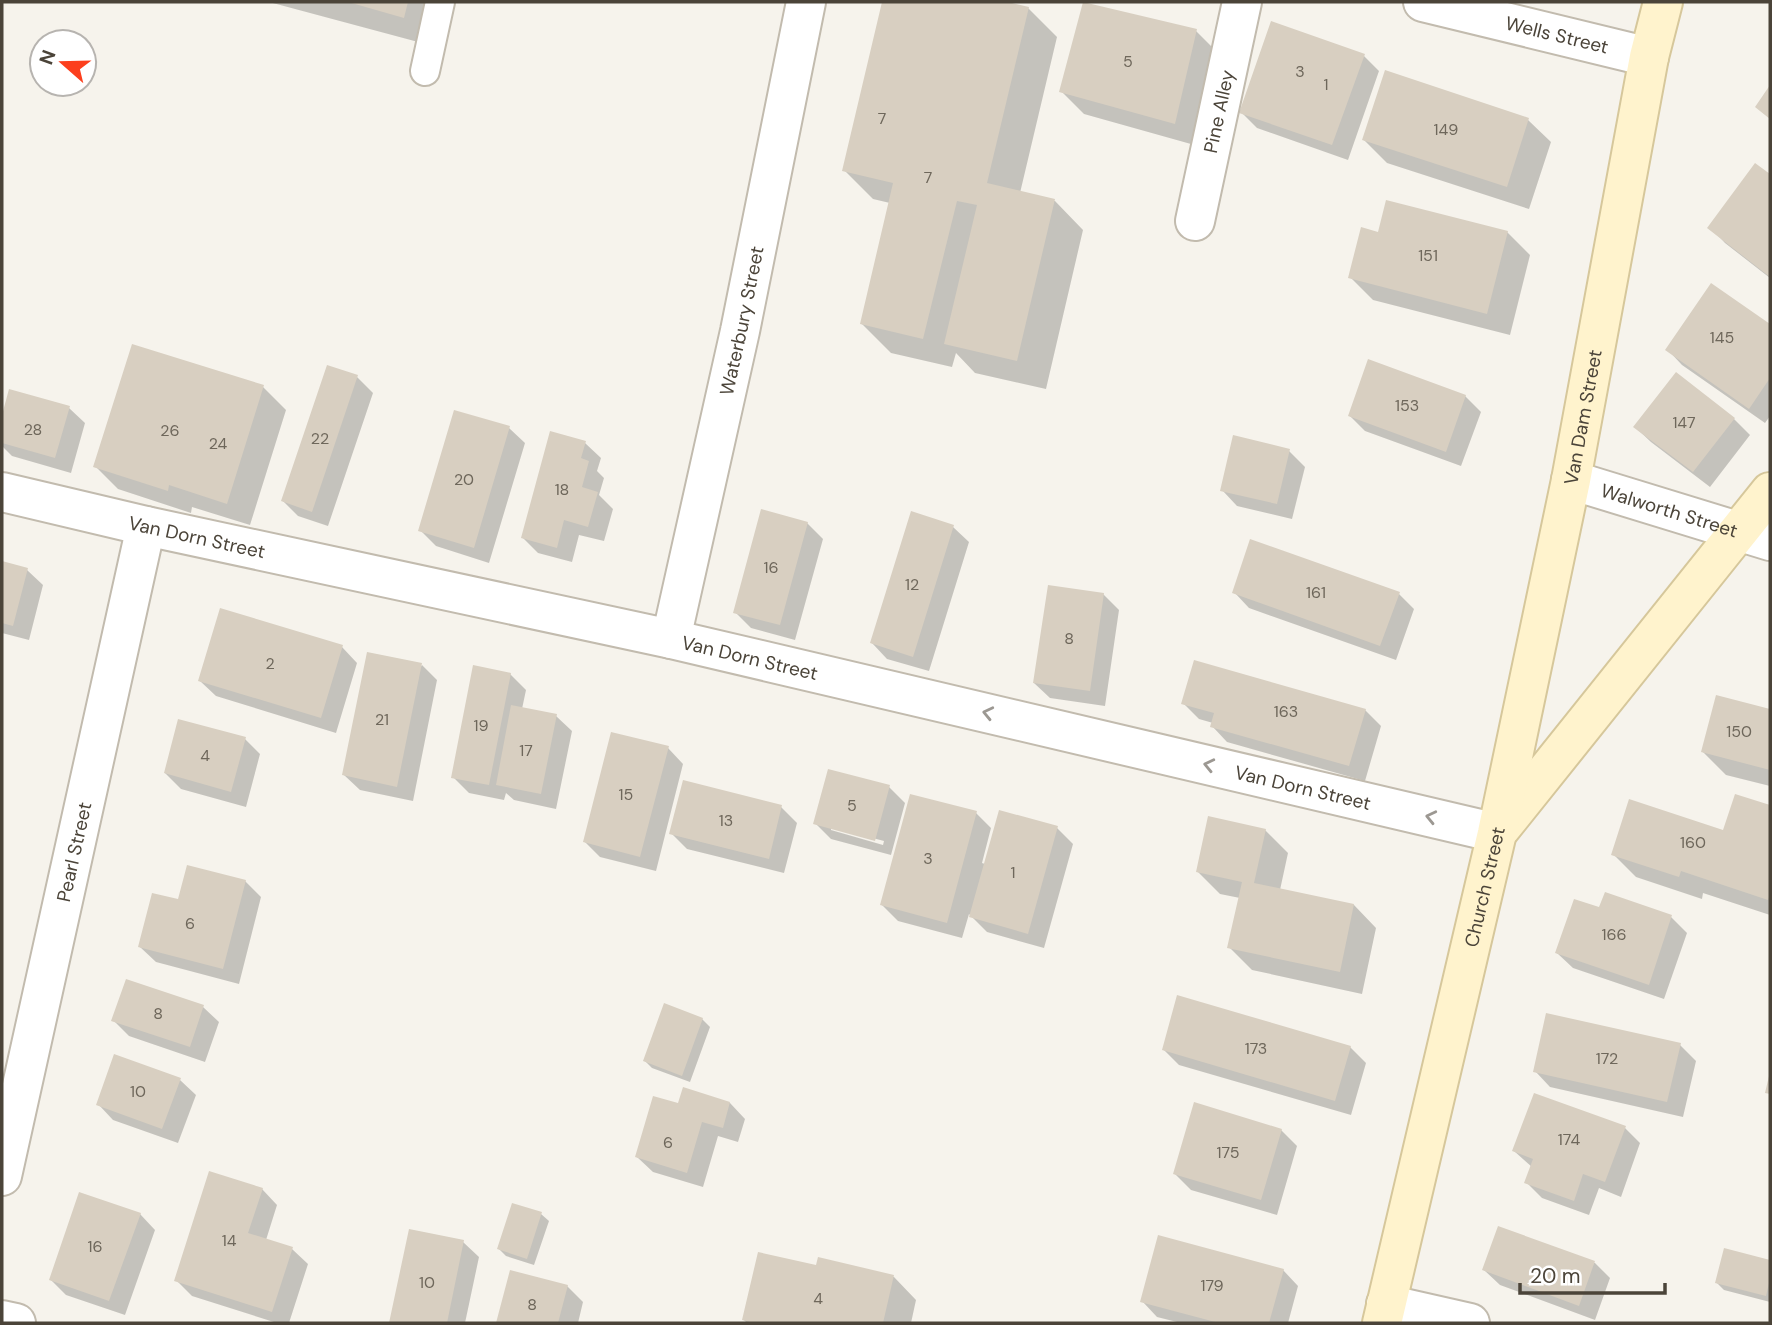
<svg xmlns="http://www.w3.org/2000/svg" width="1772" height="1325" font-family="'DM Sans',sans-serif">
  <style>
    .shadow { fill: #0003; fill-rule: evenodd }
    .building { fill: #d8cfc1 }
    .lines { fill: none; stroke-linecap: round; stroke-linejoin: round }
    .service-casing { stroke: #c2bbae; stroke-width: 32 }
    .minor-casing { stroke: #c2bbae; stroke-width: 42 }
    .secondary-casing { stroke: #d6c79b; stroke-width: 42 }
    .service { stroke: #fff; stroke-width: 28 }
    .minor { stroke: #fff; stroke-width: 38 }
    .secondary { stroke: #fff3cd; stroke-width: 38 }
    .oneway { stroke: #9c9892 }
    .labels { text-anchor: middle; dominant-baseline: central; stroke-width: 6; stroke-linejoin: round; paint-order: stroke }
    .number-label { font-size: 16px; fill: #6e675b }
    .street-label { font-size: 19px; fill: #4b4439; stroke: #fff }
  </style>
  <rect width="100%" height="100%" fill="#f6f3ec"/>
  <path class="shadow" d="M269 2H444L433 46Z
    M884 2H1001L1028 8 1057 37 1020 193 1055 201 1083 230 1046 389 975 373 956 353 952 367 891 353 862 324 890 203 873 199 844 170Z
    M1196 31 1219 54 1198 146 1084 114 1061 91Z
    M1364 56 1379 71 1348 160 1257 128 1241 112Z
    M1528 120 1551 142 1529 209 1387 163 1364 140Z
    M1755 165 1770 176V278L1725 243 1710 227Z
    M1507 232 1530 255 1510 335 1373 300 1350 277 1379 234Z
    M1712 285 1770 327V416L1765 423 1682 365 1667 349Z
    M328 367 357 377 373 393 328 526 298 516 283 501Z
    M1677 374 1734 419 1750 435 1710 487 1651 442 1635 427Z
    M263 387 286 410 250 525 192 507 191 513 118 489 95 466Z
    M10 391 69 408 85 423 71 473 12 456 2 446V421Z
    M1465 396 1481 412 1461 466 1365 431 1350 416Z
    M509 428 525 443 489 563 436 546 420 530Z
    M585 443 601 458 597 471 604 478 599 495 613 509 604 541 579 535 572 562 538 553 522 537Z
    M1289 451 1305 467 1292 519 1237 506 1222 490Z
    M807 523 823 539 795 640 751 628 735 612Z
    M953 527 969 542 929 671 887 659 872 643Z
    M2 563 27 570 43 585 29 640 2 633Z
    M1234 592 1399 594 1414 609 1396 660 1249 608Z
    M1103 594 1119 610 1105 706 1050 698 1034 683Z
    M342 647 357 663 336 733 216 696 200 681Z
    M422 665 437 680 413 801 360 790 344 775Z
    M510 674 526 690 522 709 556 716 572 731 556 809 514 800 506 793 504 800 469 793 453 777Z
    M1717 697 1770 711V786L1726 775 1703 752Z
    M1183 703 1365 710 1381 726 1365 781 1227 742 1212 726 1213 723 1199 719Z
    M245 739 260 754 246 807 181 789 165 773Z
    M668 748 683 764 656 871 600 857 585 842Z
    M889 787 905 803 891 855 831 839 815 823ZM831 827 884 841 883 845 831 830Z
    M1736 796 1770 807V915L1703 893 1702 899 1636 877 1613 854 1724 832Z
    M781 807 797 823 784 873 687 849 671 833Z
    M976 813 991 828 982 863 985 864 1057 828 1073 844 1044 948 987 932 969 914 962 938 898 921 882 905Z
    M1265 830 1288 853 1280 890 1354 905 1376 928 1362 994 1252 970 1229 947 1240 898 1220 894 1197 871Z
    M245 881 261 897 239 984 156 962 140 947 179 901Z
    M1601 909 1671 917 1687 933 1664 999 1573 968 1557 953Z
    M203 1007 219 1022 205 1062 129 1036 113 1020Z
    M702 1019 710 1027 690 1082 652 1068 645 1061Z
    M1680 1045 1696 1061 1683 1117 1550 1087 1535 1071Z
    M1350 1047 1366 1063 1351 1115 1179 1065 1164 1050Z
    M180 1080 196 1095 178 1143 113 1120 98 1104Z
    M730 1103 745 1119 738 1142 718 1136 703 1187 653 1172 637 1157 679 1105Z
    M1625 1128 1640 1143 1621 1197 1599 1188 1589 1215 1542 1198 1526 1182 1532 1167 1514 1151Z
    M1281 1130 1297 1146 1277 1215 1191 1190 1175 1174Z
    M262 1189 277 1205 266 1240 292 1249 308 1264 289 1323H277L192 1296 176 1280Z
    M140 1214 155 1230 125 1315 66 1295 51 1280Z
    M541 1214 549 1221 534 1265 506 1256 499 1249Z
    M1499 1228 1595 1263 1610 1278 1595 1320 1500 1285 1484 1270Z
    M410 1231 463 1242 479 1257 465 1323H391Z
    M1725 1250 1770 1261V1302L1724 1290 1717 1283Z
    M820 1259 894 1277 916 1300 911 1323H747L744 1320 818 1267Z
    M1283 1270 1298 1286 1288 1323H1181L1157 1317 1142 1301Z
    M511 1272 567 1286 583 1302 578 1323H498Z"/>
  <path class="building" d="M348 2H408L404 18Z
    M882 2H1008L1029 7 987 183 1055 199 1017 361 944 344 977 205 957 201 923 339 860 324 893 183 842 171Z
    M1083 2 1197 29 1175 124 1059 92Z
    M1271 21 1365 54 1332 145 1239 113Z
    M1385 70 1529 118 1507 187 1362 140Z
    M1770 85V119L1755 107Z
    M1755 163 1770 174V277L1707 228Z
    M1386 200 1508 231 1487 314 1348 278 1361 227 1378 232Z
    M1711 283 1770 324V378L1749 409 1665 350Z
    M132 344 264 385 227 504 169 485 168 491 93 467Z
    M1368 359 1466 395 1446 452 1348 416Z
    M327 365 358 375 312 512 281 501Z
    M1676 372 1735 418 1693 472 1633 427Z
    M9 389 70 406 55 458 2 443V415Z
    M454 410 510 426 474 548 418 531Z
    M550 431 586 441 581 458 589 461 582 487 598 492 588 527 564 520 557 548 521 538Z
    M1233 435 1290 449 1277 504 1220 491Z
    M761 509 808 522 780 625 733 613Z
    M911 511 954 525 913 657 870 643Z
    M1250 539 1400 592 1380 646 1232 593Z
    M2 561 28 568 13 626 2 623Z
    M1048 585 1104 593 1090 691 1033 683Z
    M220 608 343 645 321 718 198 681Z
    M367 652 422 663 397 787 342 775Z
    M1194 660 1366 709 1349 766 1210 727 1214 713 1181 704Z
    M473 665 511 673 489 785 451 778Z
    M1716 695 1770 709V770L1701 752Z
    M511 705 557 714 541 794 496 785Z
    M178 719 246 737 231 792 164 773Z
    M611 732 669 746 640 857 583 842Z
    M828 769 890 785 875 841 813 824Z
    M683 780 782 805 769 859 669 834Z
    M910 794 977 811 947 923 880 905Z
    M1735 794 1770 805V894L1768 900 1681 871 1679 877 1611 855 1629 799 1723 830Z
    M999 810 1058 826 1028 934 969 917Z
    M1208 816 1266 829 1254 883 1354 904 1340 972 1227 948 1242 882 1196 872Z
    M187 865 246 880 223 969 138 947 152 893 178 899Z
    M1605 892 1672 915 1649 985 1555 953 1574 899 1599 907Z
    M126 979 204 1005 190 1047 111 1021Z
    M1177 995 1351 1046 1335 1101 1162 1050Z
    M664 1003 703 1018 682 1076 643 1061Z
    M1546 1013 1681 1043 1667 1102 1533 1072Z
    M114 1054 181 1078 162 1129 96 1105Z
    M1769 1076H1770V1094L1765 1093Z
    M683 1087 730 1102 723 1128 702 1122 687 1173 635 1157 653 1096 678 1103Z
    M1534 1093 1626 1126 1605 1182 1583 1174 1574 1201 1524 1183 1533 1159 1512 1151Z
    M1194 1102 1282 1129 1261 1200 1173 1174Z
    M209 1171 263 1188 248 1233 293 1247 272 1312 174 1281Z
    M79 1192 141 1213 109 1301 49 1280Z
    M512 1203 542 1212 527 1259 497 1249Z
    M1498 1226 1595 1261 1579 1306 1482 1270Z
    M409 1229 464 1240 447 1323H389Z
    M1158 1235 1284 1269 1269 1323H1219L1140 1302Z
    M1724 1248 1770 1260V1279L1766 1296 1715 1283Z
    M758 1252 816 1265 818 1257 894 1275 883 1323H754L742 1320Z
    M510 1270 568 1285 558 1323H496Z"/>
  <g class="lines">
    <defs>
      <path id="service" d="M425 71 440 2"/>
      <g id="minor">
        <path id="s1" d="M1423 2 1649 57"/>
        <path id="s2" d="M1195 221 1242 2"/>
        <path id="s3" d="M1571 480 1770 541"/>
        <path id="s4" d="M2 492 146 526 671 639 1497 833"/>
        <path id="s5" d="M671 639 740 331 806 2"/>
        <path id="s6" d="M2 1176 146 526"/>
        <path d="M1386 1304 1470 1323"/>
        <path d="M2 1320 16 1323"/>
      </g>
      <g id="secondary">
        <path d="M1501 828 1770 492"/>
        <path id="s7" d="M1382 1323 1497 833 1571 480 1649 57 1663 2"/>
      </g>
    </defs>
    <use href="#service" class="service-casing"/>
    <use href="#minor" class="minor-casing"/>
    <use href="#secondary" class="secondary-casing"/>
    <use href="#service" class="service"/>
    <use href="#minor" class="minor"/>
    <use href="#secondary" class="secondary"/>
  </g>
  <defs><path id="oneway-chevron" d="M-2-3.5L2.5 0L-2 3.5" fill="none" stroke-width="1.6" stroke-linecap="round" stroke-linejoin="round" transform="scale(1.75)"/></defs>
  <g class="oneway">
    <use href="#oneway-chevron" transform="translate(988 713) rotate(-167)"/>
    <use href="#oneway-chevron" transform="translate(1209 765) rotate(-167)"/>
    <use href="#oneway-chevron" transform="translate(1431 817) rotate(-167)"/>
  </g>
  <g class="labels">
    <g class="number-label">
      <text x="1128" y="61">5</text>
      <text x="1300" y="71">3</text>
      <text x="1326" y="84">1</text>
      <text x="882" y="118">7</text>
      <text x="1446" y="129">149</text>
      <text x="928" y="177">7</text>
      <text x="1428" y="255">151</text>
      <text x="1722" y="337">145</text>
      <text x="1407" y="405">153</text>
      <text x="1684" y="422">147</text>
      <text x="33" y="429">28</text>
      <text x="170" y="430">26</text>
      <text x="320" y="438">22</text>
      <text x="218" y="443">24</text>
      <text x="464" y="479">20</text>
      <text x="562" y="489">18</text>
      <text x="771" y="567">16</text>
      <text x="912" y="584">12</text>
      <text x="1316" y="592">161</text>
      <text x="1069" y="638">8</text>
      <text x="270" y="663">2</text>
      <text x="1286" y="711">163</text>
      <text x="382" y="719">21</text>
      <text x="481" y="725">19</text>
      <text x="1739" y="731">150</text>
      <text x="526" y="750">17</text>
      <text x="205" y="755">4</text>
      <text x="626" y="794">15</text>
      <text x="852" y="805">5</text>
      <text x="726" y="820">13</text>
      <text x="1693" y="842">160</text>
      <text x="928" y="858">3</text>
      <text x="1013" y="872">1</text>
      <text x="190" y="923">6</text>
      <text x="1614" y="934">166</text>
      <text x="158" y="1013">8</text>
      <text x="1256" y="1048">173</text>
      <text x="1607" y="1058">172</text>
      <text x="138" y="1091">10</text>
      <text x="1569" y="1139">174</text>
      <text x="668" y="1142">6</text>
      <text x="1228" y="1152">175</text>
      <text x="229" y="1240">14</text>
      <text x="95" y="1246">16</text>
      <text x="427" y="1282">10</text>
      <text x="1212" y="1285">179</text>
      <text x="818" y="1298">4</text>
      <text x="532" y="1304">8</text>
    </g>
    <g class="street-label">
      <text stroke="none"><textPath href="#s1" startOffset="138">Wells Street</textPath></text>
      <text stroke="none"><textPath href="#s2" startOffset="112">Pine Alley</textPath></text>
      <text stroke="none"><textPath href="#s5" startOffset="326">Waterbury Street</textPath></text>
      <text stroke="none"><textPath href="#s7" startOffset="928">Van Dam Street</textPath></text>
      <text stroke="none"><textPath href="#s3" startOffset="103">Walworth Street</textPath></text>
      <text stroke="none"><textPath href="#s4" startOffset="200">Van Dorn Street</textPath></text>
      <text stroke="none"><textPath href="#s4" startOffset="766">Van Dorn Street</textPath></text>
      <text stroke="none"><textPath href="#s4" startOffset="1334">Van Dorn Street</textPath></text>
      <text stroke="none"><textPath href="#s6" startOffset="332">Pearl Street</textPath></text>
      <text stroke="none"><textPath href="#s7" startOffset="448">Church Street</textPath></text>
    </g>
  </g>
  <rect width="1772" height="1325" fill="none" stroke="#4b4439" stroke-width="7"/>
  <g transform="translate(63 63) rotate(290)"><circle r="33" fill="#ffffff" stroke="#b7b4b0" stroke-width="2"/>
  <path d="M0-5L12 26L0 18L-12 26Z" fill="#fc3f1d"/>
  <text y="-10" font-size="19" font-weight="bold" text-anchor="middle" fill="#4b4439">N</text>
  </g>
  <path d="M1520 1283v10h145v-10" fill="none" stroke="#4b4439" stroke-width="3.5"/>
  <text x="1530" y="1283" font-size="21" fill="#4b4439" stroke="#ffffff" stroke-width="5" paint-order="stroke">20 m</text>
</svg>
